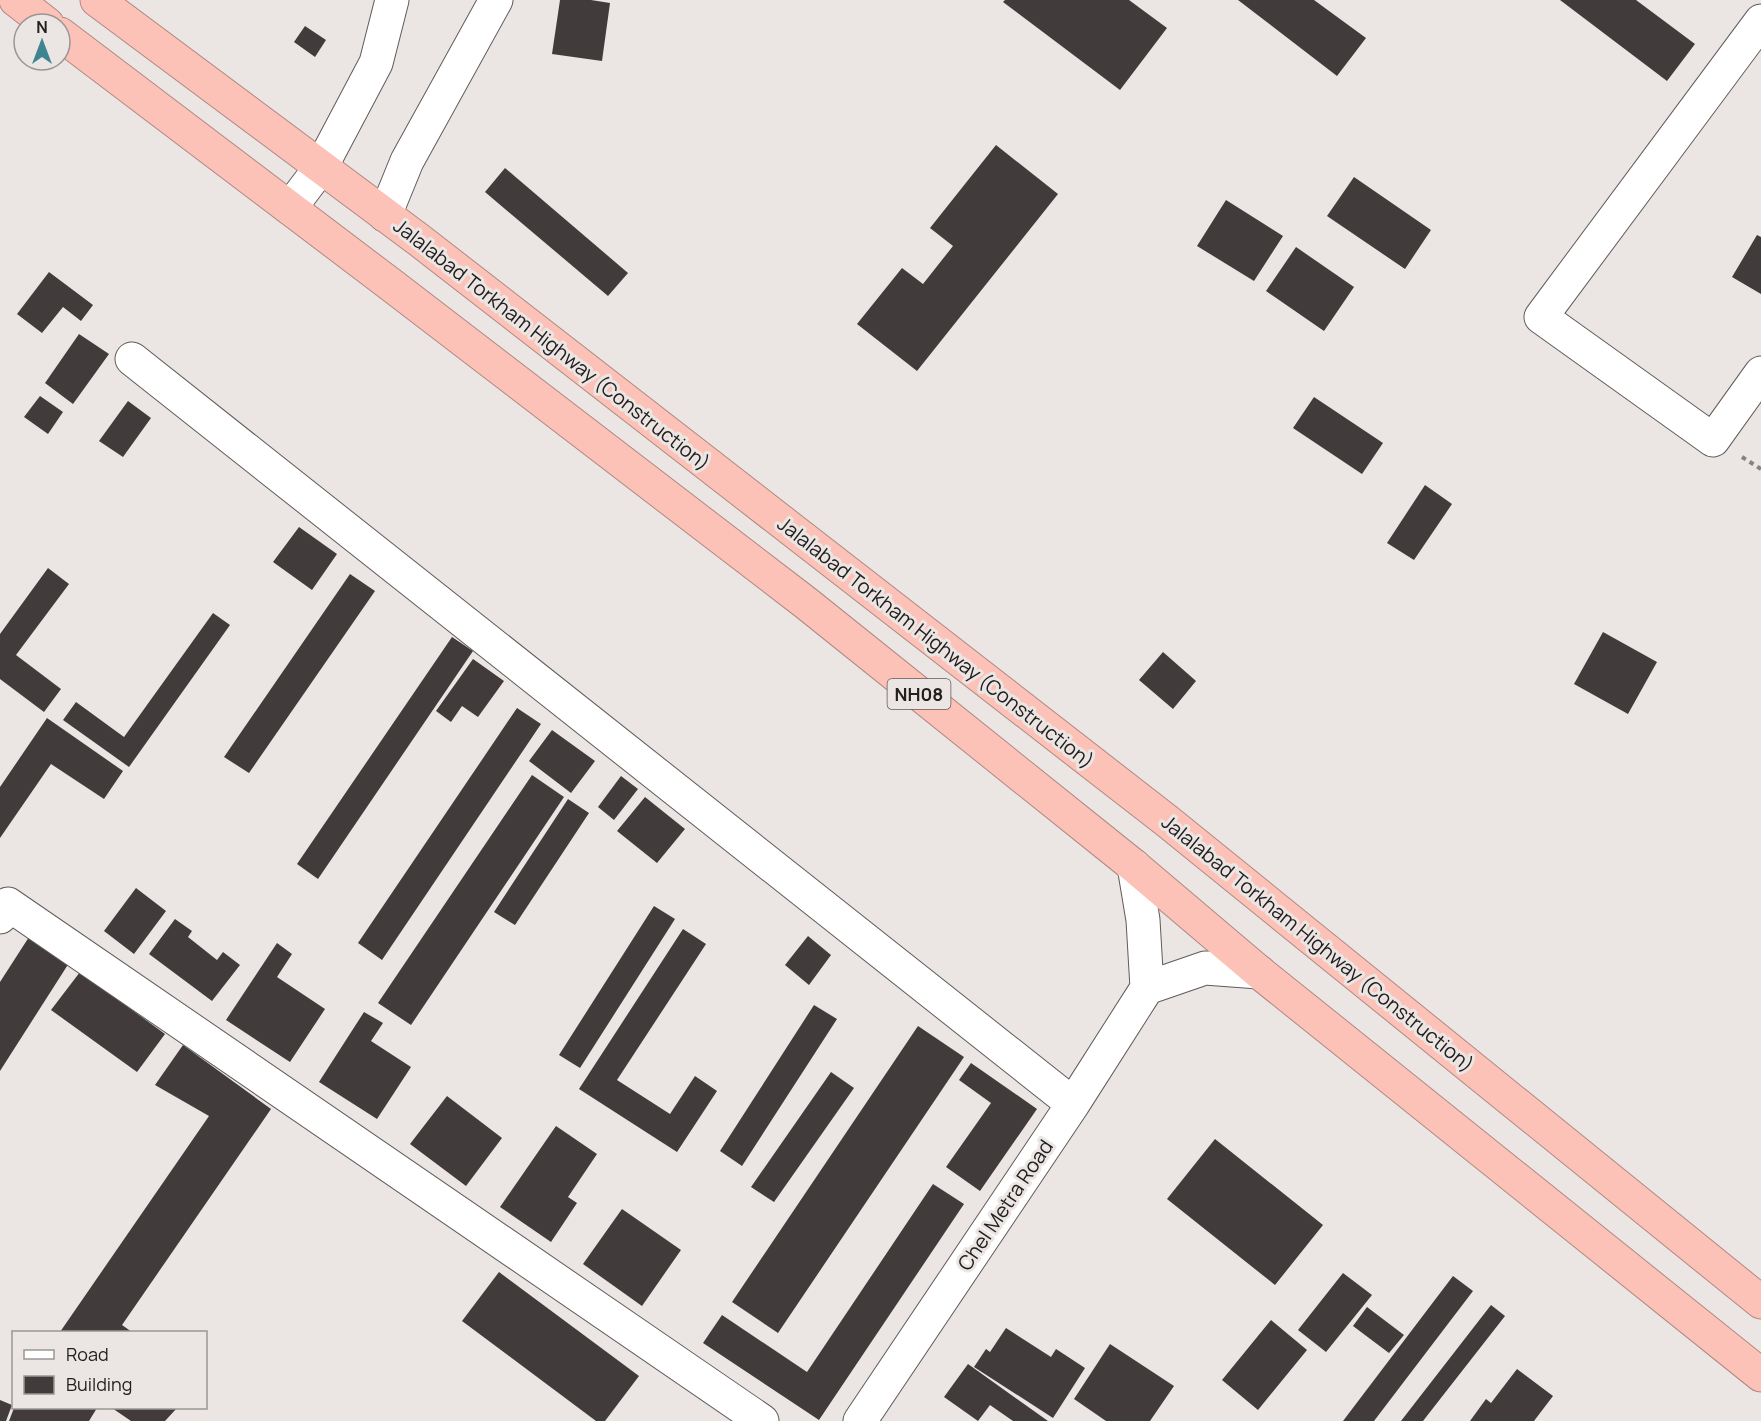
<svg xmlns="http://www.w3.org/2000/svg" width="1761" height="1421" font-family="Manrope,sans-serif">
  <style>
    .building { fill: #413c3b }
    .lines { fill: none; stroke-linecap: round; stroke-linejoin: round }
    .minor-casing { stroke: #615b5a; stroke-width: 35 }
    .highway-casing { stroke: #b08982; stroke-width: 35 }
    .path { stroke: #85817f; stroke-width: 4; stroke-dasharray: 4.5 4.5; stroke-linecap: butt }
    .minor { stroke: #fff; stroke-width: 33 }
    .highway { stroke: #fcc2b7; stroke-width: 33 }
    .labels { text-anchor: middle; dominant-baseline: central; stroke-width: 6; stroke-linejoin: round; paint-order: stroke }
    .shield { fill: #ebe5e3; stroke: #5e5b5a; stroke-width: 1.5 }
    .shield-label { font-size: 18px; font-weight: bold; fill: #22201f }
    .street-label { font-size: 20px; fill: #22201f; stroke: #ebe5e3 }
  </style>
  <rect width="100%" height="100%" fill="#ebe5e3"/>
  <path class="building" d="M560 0H591L610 3 602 61 552 54Z
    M1005 0H1129L1167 28 1120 90 1003 2Z
    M1238 0H1314L1366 38 1337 76Z
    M1560 0H1636L1695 44 1667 81Z
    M305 26 326 40 315 57 294 42Z
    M996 145 1058 194 917 371 857 324 902 268 923 284 953 246 930 228Z
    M505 168 628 273 608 296 485 192Z
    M1354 177 1431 230 1405 269 1327 216Z
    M1226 200 1283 236 1254 281 1197 246Z
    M1757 235 1761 237V294L1732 277Z
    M1296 247 1354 287 1324 331 1266 291Z
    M49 272 93 305 81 321 63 307 42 333 17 314Z
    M79 334 109 354 73 404 45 383Z
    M40 396 63 412 48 434 24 417Z
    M1314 397 1383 443 1362 474 1293 428Z
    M128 401 151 418 123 457 99 441Z
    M1425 485 1452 504 1414 560 1387 543Z
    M299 527 337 554 312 590 273 562Z
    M48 568 69 584 16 655 61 689 44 712 0 679V634Z
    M350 574 375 591 249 773 224 757Z
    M213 613 230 625 129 767 63 720 76 702 124 737Z
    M1603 632 1657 662 1628 714 1574 684Z
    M452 637 473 651 318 879 297 864Z
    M1163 652 1196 681 1173 709 1139 680Z
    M473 659 504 681 478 717 462 706 451 722 436 711Z
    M517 708 541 724 382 960 358 943Z
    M47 718 123 771 104 799 51 764 0 838V787Z
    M552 730 595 761 571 793 529 761Z
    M532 775 564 797 411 1025 378 1003Z
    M621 776 638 789 614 820 598 807Z
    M645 797 685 829 657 863 617 831Z
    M568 799 589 813 515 925 494 912Z
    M136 888 166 911 134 954 104 931Z
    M654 906 675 919 580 1068 559 1055Z
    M175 919 192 931 188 937 217 960 223 952 240 965 212 1001 149 954Z
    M683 929 706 944 617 1080 670 1114 695 1076 717 1091 677 1152 579 1089Z
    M808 936 831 955 809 985 785 965Z
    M29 937 69 963 0 1071V982Z
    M277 943 292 954 277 977 325 1009 290 1062 226 1020Z
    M80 972 165 1034 137 1072 51 1010Z
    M814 1005 837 1019 742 1166 720 1151Z
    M364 1012 383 1023 371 1041 411 1067 377 1119 319 1082Z
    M918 1026 964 1057 778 1333 732 1302Z
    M183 1045 271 1109 122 1325 132 1332H60L209 1116 155 1085Z
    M971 1063 1037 1109 980 1191 946 1167 991 1103 959 1080Z
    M831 1072 854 1088 774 1202 751 1187Z
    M447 1096 502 1138 466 1186 410 1144Z
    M556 1126 597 1154 568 1197 577 1203 551 1242 500 1207Z
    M1215 1139 1323 1225 1275 1285 1167 1199Z
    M933 1184 964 1204 819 1420 703 1343 722 1315 807 1372Z
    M622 1209 681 1250 642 1306 583 1264Z
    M499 1272 639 1376 605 1421H596L462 1321Z
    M1343 1273 1372 1295 1326 1352 1298 1330Z
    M1453 1276 1473 1291 1374 1421H1343Z
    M1491 1305 1505 1316 1423 1421H1401Z
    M1367 1307 1404 1335 1389 1353 1353 1326Z
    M1271 1320 1307 1350 1258 1410 1222 1380Z
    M1006 1328 1051 1357 1056 1349 1085 1368 1053 1418 974 1367 986 1349 990 1352Z
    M1110 1344 1174 1386 1150 1421H1106L1074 1399Z
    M968 1364 1048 1421H1013L990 1405 978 1421 944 1397Z
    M1517 1369 1553 1396 1534 1421H1470L1486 1399 1491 1403Z
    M0 1400 12 1405 6 1421H0Z
    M14 1408H97L89 1421H9Z
    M112 1408H177L165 1421H131Z"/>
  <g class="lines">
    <defs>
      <path id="minor" d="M1761 21 1541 317 1713 440 1761 373
        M290 208 321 167 376 63 392 0
        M385 215 407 161 496 0
        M132 359 1073 1104
        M1134 866 1143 920 1147 988
        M0 917 8 904 762 1421
        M1147 988 1205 968 1259 972
        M860 1421 1073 1104 1147 988"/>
      <path id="highway" d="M16 0 47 24
        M97 0 419 240 1167 821 1761 1302
        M60 34 390 284 806 603 1134 866 1259 972 1761 1375"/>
    </defs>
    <use href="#minor" class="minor-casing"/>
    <use href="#highway" class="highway-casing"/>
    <path class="path" d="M1742 457 1761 469"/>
    <use href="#minor" class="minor"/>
    <use href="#highway" class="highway"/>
  </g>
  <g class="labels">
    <rect class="shield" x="887.5" y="679" width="63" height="30" rx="4.5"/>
    <g class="shield-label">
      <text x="919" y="694">NH08</text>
    </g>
    <g class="street-label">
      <text transform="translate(552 344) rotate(38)">Jalalabad Torkham Highway (Construction)</text>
      <text transform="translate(936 642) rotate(38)">Jalalabad Torkham Highway (Construction)</text>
      <text transform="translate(1318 943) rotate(39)">Jalalabad Torkham Highway (Construction)</text>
      <text transform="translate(1005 1205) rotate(-56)">Chel Metra Road</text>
    </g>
  </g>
  <rect x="12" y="1331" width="195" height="78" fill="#ebe5e3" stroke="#9b9695" stroke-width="1.5"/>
  <rect x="24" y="1350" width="30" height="9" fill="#ffffff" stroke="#9b9695" stroke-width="1.5"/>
  <text x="66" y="1361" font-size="18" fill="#22201f">Road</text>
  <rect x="24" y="1376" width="30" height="18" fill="#413c3b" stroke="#9b9695" stroke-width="1.5"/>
  <text x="66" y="1391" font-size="18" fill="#22201f">Building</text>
  <g transform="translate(42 42)"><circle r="28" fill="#ebe5e3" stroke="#9b9695" stroke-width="1.5"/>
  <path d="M0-4.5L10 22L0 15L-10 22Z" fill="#3f8491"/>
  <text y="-9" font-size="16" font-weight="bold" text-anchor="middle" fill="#22201f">N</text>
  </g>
</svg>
